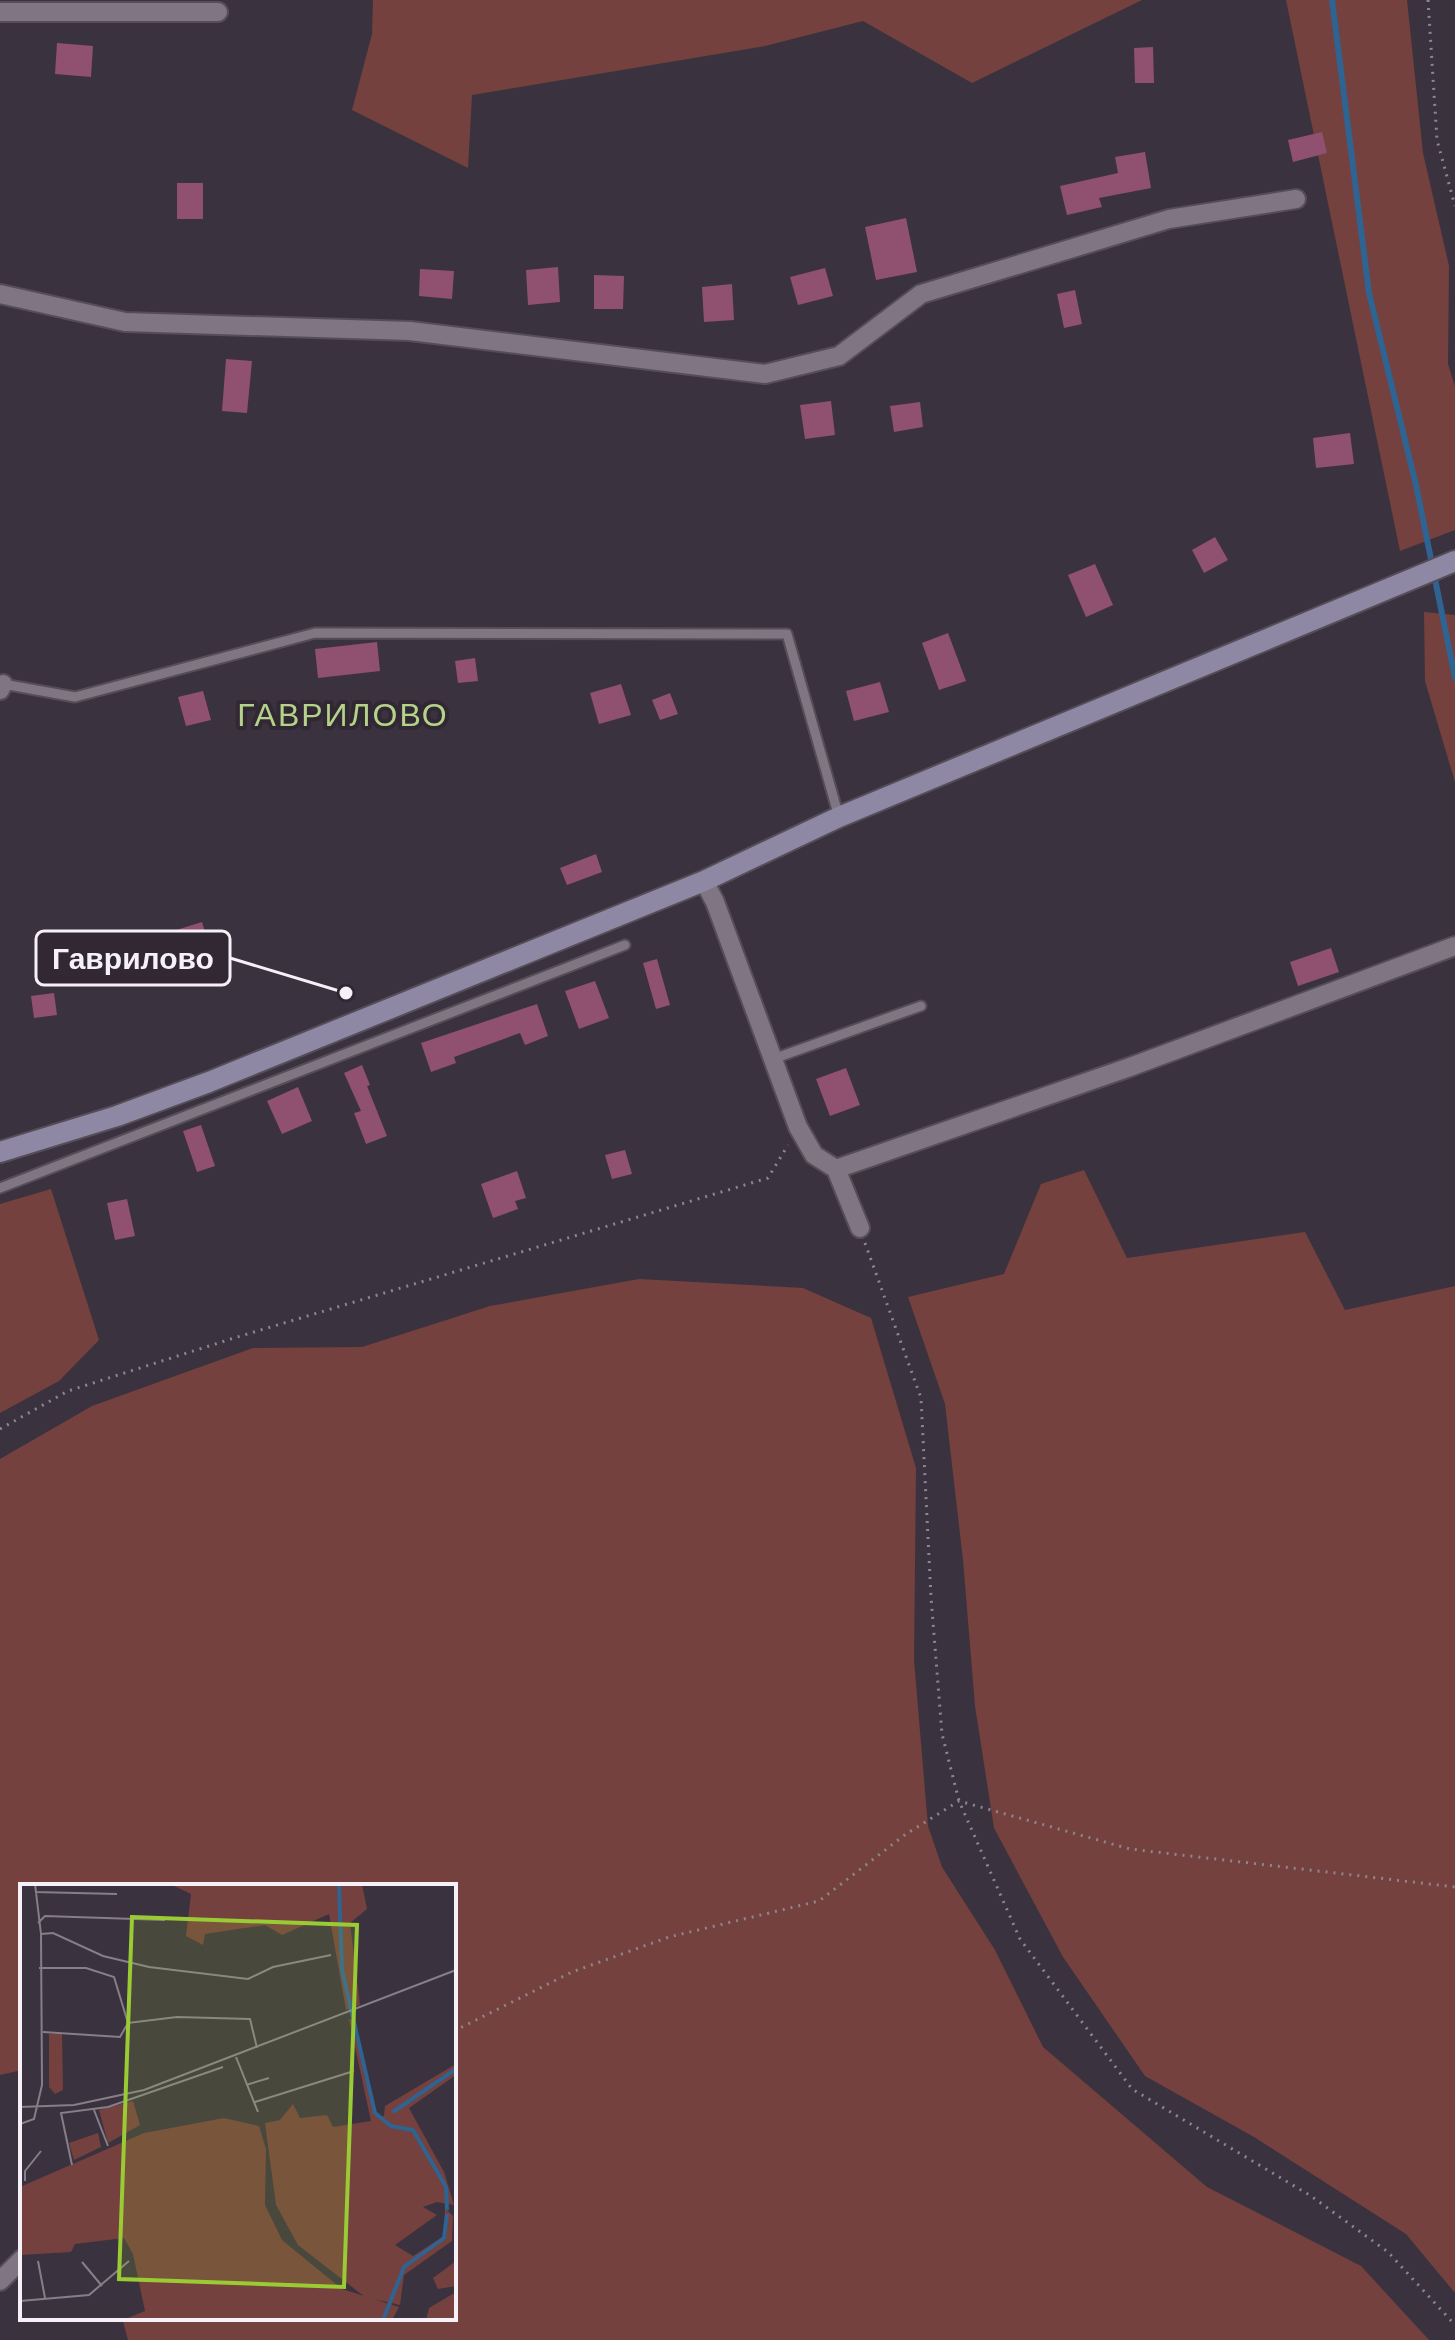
<svg xmlns="http://www.w3.org/2000/svg" width="1455" height="2340" font-family="Barlow,sans-serif">
  <style>
    .green { fill: #74413e }
    .lines { fill: none; stroke-linecap: round; stroke-linejoin: round }
    .stream { stroke: #2e6392; stroke-width: 6 }
    .building { fill: #90506f }
    .lane-casing { stroke: #554e58; stroke-width: 13 }
    .street-casing { stroke: #554e58; stroke-width: 22 }
    .secondary-casing { stroke: #554e58; stroke-width: 24 }
    .path { stroke: #8d8690; stroke-width: 3; stroke-dasharray: 2 6; stroke-linecap: butt }
    .lane { stroke: #7f7583; stroke-width: 9 }
    .street { stroke: #7f7583; stroke-width: 18 }
    .secondary { stroke: #8f88a5; stroke-width: 20 }
    .labels { text-anchor: middle; dominant-baseline: central; stroke-width: 8; stroke-linejoin: round; paint-order: stroke }
    .quarter-label { font-size: 32px; letter-spacing: 2px; fill: #b5d28a; stroke: #312834 }
    .inset-river { fill: none; stroke: #2e6392; stroke-width: 4 }
    .inset-road { fill: none; stroke: #867e89; stroke-width: 2 }
    .view { fill: #9acb34; fill-opacity: 0.15; stroke: #9acb34; stroke-width: 4 }
    .inset-edge { fill: none; stroke: #f6f1f9; stroke-width: 4 }
    .leader { fill: none; stroke: #f6f1f9; stroke-width: 3 }
    .callout-dot { fill: #f6f1f9; stroke: #312834; stroke-width: 3 }
    .callout { fill: #312834; stroke: #f6f1f9; stroke-width: 3 }
    .callout-label { font-size: 30px; text-anchor: middle; font-weight: bold; fill: #f6f1f9 }
  </style>
  <rect width="100%" height="100%" fill="#3b323f"/>
  <path class="green" d="M373 0H1142L972 83 863 21 765 46 472 95 468 168 352 110 372 34Z
    M1286 0H1407L1423 153 1449 266 1448 364 1455 386V530L1400 551Z
    M1424 612 1455 615V782L1425 681Z
    M1084 1170 1127 1258 1305 1232 1345 1310 1455 1286V2293L1406 2234 1254 2137 1145 2076 1063 1957 994 1828 975 1706 963 1560 945 1404 908 1297 1004 1274 1041 1184Z
    M51 1189 99 1340 59 1381 0 1413V1204Z
    M639 1279 803 1288 871 1318 916 1468 914 1660 928 1826 942 1867 995 1950 1043 2047 1207 2187 1361 2266 1429 2340H128L122 2318H454V1886H22V2070L0 2075V1459L92 1406 253 1348 362 1347 490 1306Z"/>
  <g class="lines">
    <path class="stream" d="M1332 0 1369 293 1416 485 1455 678"/>
  </g>
  <path class="building" d="M57 43 93 46 91 77 55 74Z
    M1153 47 1154 83H1135L1134 48Z
    M1322 132 1327 153 1293 162 1288 140Z
    M1145 152 1151 188 1099 198 1102 207 1067 215 1060 186 1118 173 1115 157Z
    M177 183H203V219H177Z
    M906 218 917 272 876 280 865 227Z
    M558 267 560 302 528 305 526 270Z
    M825 268 833 296 798 305 790 277Z
    M420 269 454 271 452 299 419 296Z
    M594 275 624 276 623 309H594Z
    M732 284 734 320 704 322 702 287Z
    M1075 290 1082 324 1064 328 1057 294Z
    M226 359 252 361 247 413 222 411Z
    M831 401 835 435 805 439 800 405Z
    M920 402 923 427 894 432 890 406Z
    M1350 433 1354 464 1316 468 1313 438Z
    M1215 537 1228 560 1204 573 1192 550Z
    M1095 564 1113 605 1086 617 1068 575Z
    M948 633 966 681 939 690 922 643Z
    M377 642 380 671 318 678 315 649Z
    M475 658 478 681 458 683 455 661Z
    M880 682 889 712 854 721 846 691Z
    M621 684 631 715 599 724 590 693Z
    M203 691 211 720 186 726 178 697Z
    M670 693 678 714 660 720 652 700Z
    M596 854 602 872 567 885 560 868Z
    M202 922 211 952 182 961 173 931Z
    M1331 948 1339 972 1298 986 1290 962Z
    M657 959 670 1005 656 1009 643 963Z
    M595 981 609 1018 579 1029 565 991Z
    M54 993 57 1015 34 1018 31 996Z
    M537 1004 548 1036 525 1045 520 1033 454 1057 456 1063 431 1072 421 1043Z
    M362 1065 370 1085 367 1086 387 1136 366 1144 354 1113 361 1111 344 1073Z
    M846 1068 860 1105 830 1116 816 1079Z
    M298 1087 312 1121 282 1134 267 1101Z
    M201 1125 215 1166 197 1172 183 1131Z
    M625 1150 632 1174 612 1179 605 1155Z
    M517 1171 526 1198 515 1201 518 1209 493 1218 481 1184Z
    M127 1199 135 1236 115 1240 107 1203Z"/>
  <g class="lines">
    <defs>
      <path id="lane" d="M3 684 75 697 315 633 787 634 839 817
        M773 1059 921 1006
        M0 1188 625 945"/>
      <path id="street" d="M0 12H218
        M0 294 125 322 410 331 765 374 839 356 921 294 1169 219 1296 199
        M0 690 3 684
        M704 881 715 902 798 1127 814 1155 836 1169 860 1228
        M836 1169 1130 1067 1455 946
        M0 2281 22 2259"/>
      <path id="secondary" d="M0 1152 117 1116 209 1082 704 881 839 817 1455 561"/>
    </defs>
    <use href="#lane" class="lane-casing"/>
    <use href="#street" class="street-casing"/>
    <use href="#secondary" class="secondary-casing"/>
    <path class="path" d="M1428 0 1437 140 1455 206
      M865 1243 921 1398 931 1597 942 1734 959 1801 1020 1939 1132 2089 1311 2196 1388 2252 1455 2325
      M0 1429 68 1391 234 1338 768 1178 788 1145
      M454 2031 572 1972 669 1937 819 1901 906 1834 959 1801 1130 1849 1455 1887"/>
    <use href="#lane" class="lane"/>
    <use href="#street" class="street"/>
    <use href="#secondary" class="secondary"/>
  </g>
  <g class="labels">
    <g class="quarter-label">
      <text x="343" y="713">ГАВРИЛОВО</text>
    </g>
  </g>
  <g transform="translate(20 1884)">
    <rect width="436" height="436" fill="#3b323f"/>
    <path d="M150 0H342L347 25 330 39 340 121 326 126 309 30 262 51 245 41 185 50 183 61 166 52 171 10ZM329 135 335 136 357 233 364 232 365 222 436 180V191L389 224 424 288 434 321 417 318 403 323 417 331 375 361 393 372 424 352 425 324 433 332 432 357 384 391 380 421 345 413 278 361 256 321 245 239 260 236 273 220 280 234 307 231 313 243 351 237ZM29 150H42L43 206 35 210 29 203ZM113 217 120 241 88 259 79 226ZM204 234 239 242 246 265 245 321 262 356 322 405 379 423 372 436H103L125 427 113 370 104 354 55 360 51 368 0 371V303L124 249ZM78 249 81 263 54 276 49 259ZM436 377V402L418 405 413 394ZM436 408V436H406L409 424Z" fill="#74413e"/>
    <path class="inset-river" d="M319 0 322 86 355 229 371 242 393 246 426 303 427 326M373 228 436 185M363 436 384 383 424 354 427 330"/>
    <path class="inset-road" d="M15 8 97 10M18 39 25 32 145 36M21 50 33 49 83 72 129 83 228 95 253 83 311 71M19 84H66L94 93 108 139 157 133 230 135 237 164M23 148 100 153 108 139M216 173 238 228M226 201 249 194M235 218 334 187M0 223 54 221 124 206 436 86M74 226 88 262M0 240 14 235 22 201 21 50 15 0M52 281 41 229 88 223 203 183M5 297V287L21 267M18 377 25 414M62 378 82 402M0 417 69 411 109 377"/>
    <path class="view" d="M112 33 337 41 324 403 99 395Z"/>
    <rect width="436" height="436" class="inset-edge"/>
  </g>
  <path class="leader" d="M346 993L230 958"/>
  <circle class="callout-dot" cx="346" cy="993" r="8"/>
  <rect class="callout" x="36" y="931" width="194" height="54" rx="8"/>
  <g class="callout-label">
    <text x="133" y="969">Гаврилово</text>
  </g>
</svg>
